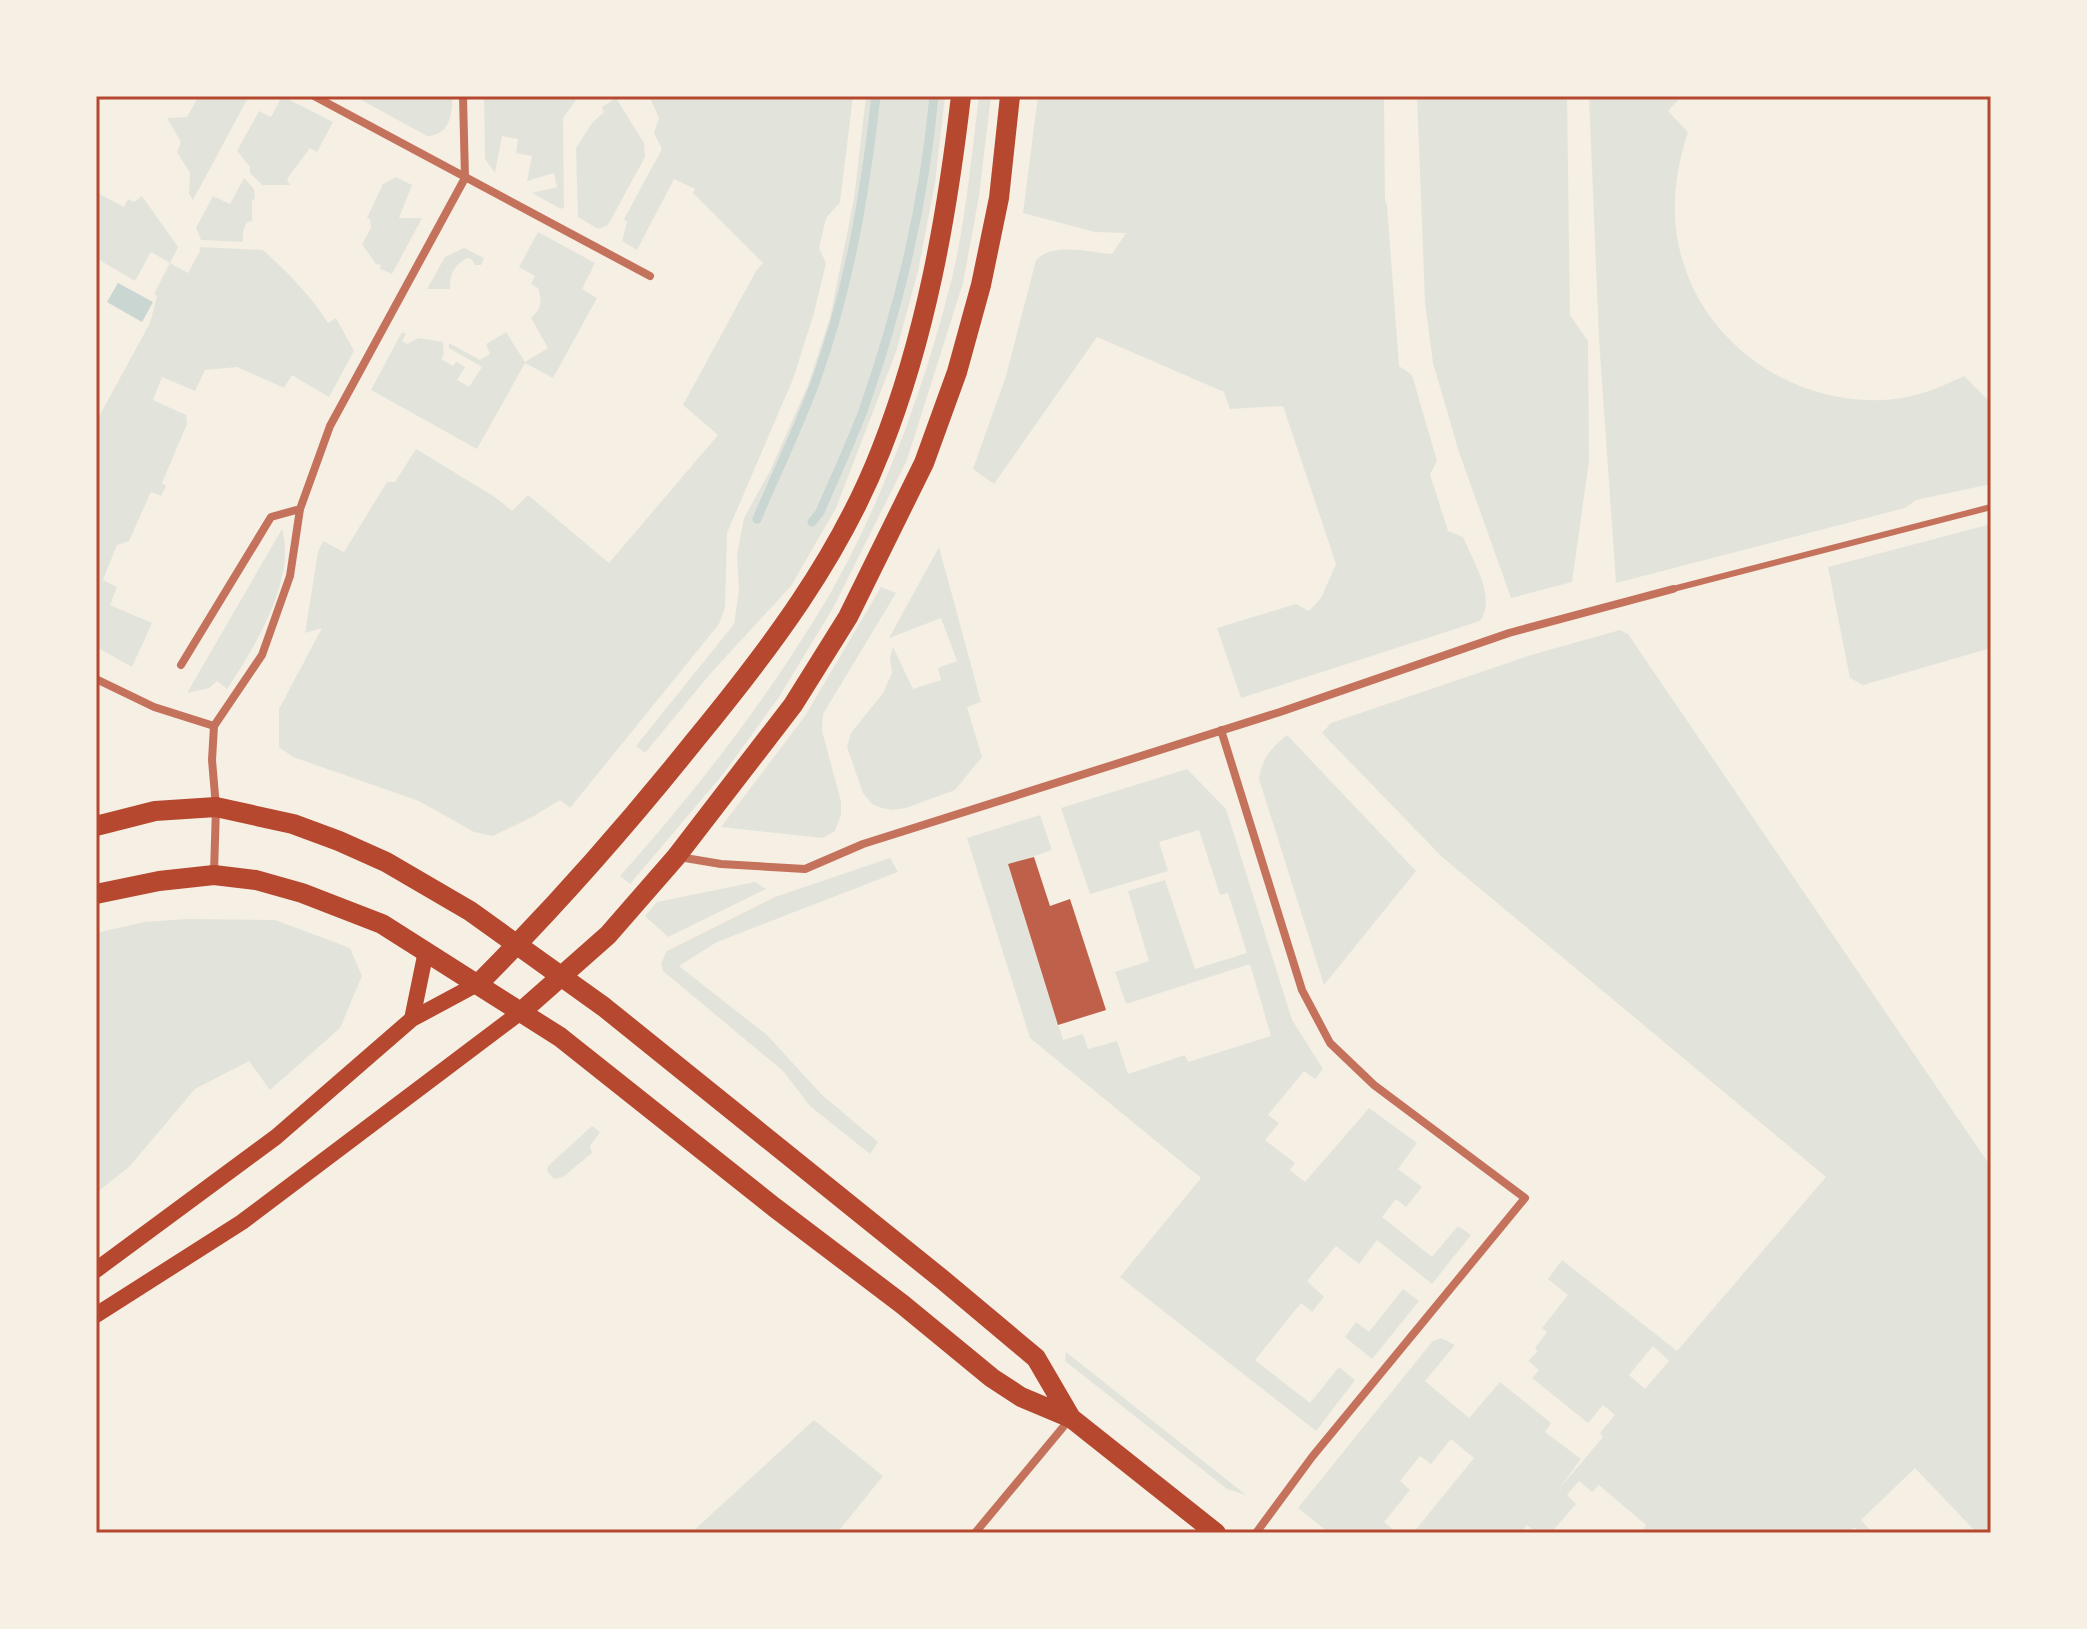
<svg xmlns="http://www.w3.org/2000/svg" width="2087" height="1629" font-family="'Noto Sans',sans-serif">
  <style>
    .green { fill: #e2e4dc; fill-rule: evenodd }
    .water { fill: #c9d6d2 }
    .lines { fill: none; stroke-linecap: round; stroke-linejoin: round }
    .stream { stroke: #c9d6d2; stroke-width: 9 }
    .building { fill: #bf614a }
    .service { stroke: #c5725c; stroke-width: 6 }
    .minor { stroke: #c5725c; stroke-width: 8 }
    .secondary { stroke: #b5482f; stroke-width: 16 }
    .primary { stroke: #b5482f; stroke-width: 20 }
    .neatline { fill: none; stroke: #b5482f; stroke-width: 3 }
  </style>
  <rect width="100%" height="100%" fill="#f6efe4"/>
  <path class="green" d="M199 96H249L193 200 189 194 190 173 177 152 181 142 167 118 187 117Z
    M282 96 333 122 317 152 310 148 287 179 290 185H262L250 173V167L237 151 259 111 271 117Z
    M354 96H452C453 114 449 136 427 136Z
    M484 96H574L576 100 563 118 564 207 561 209 532 193 557 187 554 173 527 181 532 156 516 153 518 139 502 136 495 173 485 159Z
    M649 96H853L840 202 826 218 819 248 826 263 814 313 793 379 727 533 725 608 719 624 570 808 560 800 534 816 493 836 474 832 419 801 293 757 279 747V709L322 628 305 633 318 552 323 541 344 552 387 482H395L416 449 495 497 512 511 528 495 609 563 718 435 683 405 756 271 763 263 693 193 695 189 674 179 637 250 622 241 627 222 624 219 662 149 654 133 659 118Z
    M866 96H945L935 183 918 271 896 352 836 508 791 586 710 674 645 753 636 746 734 624 739 590 737 555 744 518 770 471 808 385 830 318 854 199Z
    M979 96H991L979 196 963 283 907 460 833 608 779 697 724 773 630 884 620 876C696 791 765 702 824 604 880 509 924 389 951 282 966 221 971 158 979 96Z
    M1038 96H1384L1385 200 1387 205 1399 366 1412 375 1437 461 1430 474 1448 531 1463 537C1473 562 1497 597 1480 621L1241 698 1217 628 1296 604 1309 611 1321 598 1336 564 1283 406 1230 409 1224 392 1097 337 994 484 973 469 1006 376 1036 260C1053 242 1090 252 1112 254L1126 233 1095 232 1023 213Z
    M1417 96H1567L1570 315 1588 341 1589 461 1572 582 1511 598 1459 452 1433 363 1425 302Z
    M1589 96H1682L1668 111 1688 132C1674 175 1669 221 1684 265 1713 356 1813 415 1907 397 1927 393 1945 385 1964 376L1991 403V484L1916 500 1905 508 1616 583 1599 339Z
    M616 98 644 143 645 157 608 225 598 229 578 217 576 148 592 123 604 112 602 107Z
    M396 177 412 185 399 218H422L392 274 380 269 381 265 376 264 362 244 371 228 370 219 367 218 383 184Z
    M244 178 254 189 255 199 252 200V221L247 222 243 231V242L201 240 196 228 213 196 230 204Z
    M96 192 124 207 128 199 134 202 142 196 178 247 170 263 188 273 200 251V247L263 250C288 273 309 293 328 323L336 318 354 351 329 397 292 375 284 388 237 367 205 370 195 391 162 377 153 400 186 415 187 424 162 483 166 486 161 496 151 492 129 541 117 545 103 580 117 587 110 605 152 623 132 667 96 647V463L99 457 96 455V422L150 323 157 296 154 294 170 263 151 252 135 281 96 258Z
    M538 232 595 263 582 289 597 298 553 378 525 363 477 449 371 390 402 332 406 334 402 341 407 344 418 338 443 342 444 355 441 359 453 366 456 362 465 367 457 380 469 387 482 367 449 348V343L480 360 490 354 486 344 506 332 525 362 548 348 531 318C542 309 542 301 538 288L531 284 535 276 519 267Z
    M464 248 484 258 481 265H475L472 259 467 258C454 266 450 273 450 289H427L445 257Z
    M1991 524V648L1863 685 1850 678 1828 567Z
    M282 529C297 578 254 649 227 689L217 681 209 688 187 693Z
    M939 547 981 702 967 707 982 757 955 790 906 808 892 810 882 808 872 804 863 793 847 747 851 733 883 693 892 673 890 657 893 647 913 689 941 680 938 668 957 661 941 618 889 638Z
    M881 587 896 593 823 714 822 731 841 801V815L835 831 823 838 721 827 805 716Z
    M1620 630 1628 634 1991 1167V1533H1977L1915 1468 1861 1520 1873 1533H1860L1854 1527 1847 1533H1641L1646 1525 1599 1485 1592 1492 1579 1481 1567 1495 1576 1504 1551 1533H1536L1527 1525 1520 1533H1413L1474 1458 1451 1439 1431 1464 1420 1456 1400 1481 1410 1490 1384 1522 1397 1533H1329L1298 1508 1432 1342 1441 1338 1455 1345 1425 1381 1469 1418 1500 1382 1551 1423 1545 1432 1581 1459 1558 1490 1603 1437 1600 1433 1615 1415 1603 1405 1588 1423 1532 1378 1539 1370 1528 1361 1538 1351 1535 1348 1547 1332 1542 1328 1568 1295 1548 1279 1562 1260 1677 1351 1826 1177 1442 857 1322 733 1331 723 1531 655ZM1653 1346 1669 1361 1645 1389 1629 1375Z
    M1287 735 1416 871 1324 985 1259 779C1262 758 1271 748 1287 735Z
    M1187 769 1226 809 1292 1020 1323 1069 1315 1079 1304 1071 1268 1115 1279 1123 1265 1140 1295 1163 1290 1170 1305 1182 1369 1108 1417 1143 1398 1169 1422 1187 1406 1207 1396 1199 1382 1217 1432 1257 1458 1226 1471 1235 1432 1284 1377 1240 1359 1264 1336 1246 1307 1281 1324 1297 1312 1312 1301 1303 1255 1360 1310 1403 1339 1367 1355 1380 1316 1431 1120 1277 1201 1178 1030 1038 967 838 1040 815 1052 850 1008 865 1063 1040 1083 1034 1088 1049 1117 1041 1128 1074 1185 1055 1188 1062 1271 1036 1250 964 1126 1004 1115 972 1149 961 1128 891 1165 880 1195 969 1247 953 1228 893 1220 895 1199 830 1159 842 1168 871 1090 894 1061 808Z
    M890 858 898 872 717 942 679 966 768 1036 821 1094 878 1142 870 1154 810 1106 783 1071 663 971 661 963 667 951 775 897Z
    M755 882 766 889 668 937 645 916 657 902Z
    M187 919 275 920 350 948 362 976 340 1028 270 1090 249 1061 195 1089 129 1167 96 1193V933L144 922Z
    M592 1126 600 1132 590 1146 592 1153 563 1177 554 1179 547 1171 548 1166Z
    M1403 1289 1419 1301 1372 1359 1345 1337 1356 1322 1369 1332Z
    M1066 1352 1246 1495 1227 1489 1065 1361Z
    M814 1420 883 1476 837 1533H691Z"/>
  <path class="water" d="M118 283 153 302 142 322 107 302Z"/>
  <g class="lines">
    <path class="stream" d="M757 519C776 474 798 429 815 383 849 290 865 194 876 96
      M812 522 820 512C834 479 850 445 863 411 899 309 924 204 934 96"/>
  </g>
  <path class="building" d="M1034 857 1050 906 1070 899 1106 1010 1058 1025 1008 864Z"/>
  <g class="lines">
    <path class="service" d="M1673 589 1991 507"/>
    <path class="minor" d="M314 96 650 276
      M181 665 271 517 300 509
      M96 679 154 707 214 726
      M214 726 262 655 290 576 300 509 330 426 465 178 463 96
      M1221 730 1302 990 1330 1043 1374 1085 1525 1198 1312 1457 1256 1533
      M679 857 721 864 805 869 863 844 1280 712 1509 633 1673 589
      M214 873 216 807 212 760 214 726
      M975 1533 1069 1420"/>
    <path class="secondary" d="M412 1019 426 951
      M96 1270 276 1137 412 1019 479 983
      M96 1315 242 1222 522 1011"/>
    <path class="primary" d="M96 826 155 811 216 807 293 824 339 841 386 862 470 911 604 1007 943 1280 1036 1358 1071 1418
      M96 894 159 881 214 875 256 880 302 893 382 924 560 1037 774 1207 902 1304 992 1378 1021 1397 1071 1418 1216 1533
      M479 983C556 906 628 824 696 739 769 650 839 558 881 450 926 336 947 216 961 96
      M522 1011 608 935 676 857 793 705 848 617 924 463 957 372 981 285 999 198 1010 96"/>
  </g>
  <rect width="2087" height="1629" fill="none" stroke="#f6efe4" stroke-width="196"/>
  <rect x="98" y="98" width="1891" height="1433" class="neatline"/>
</svg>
